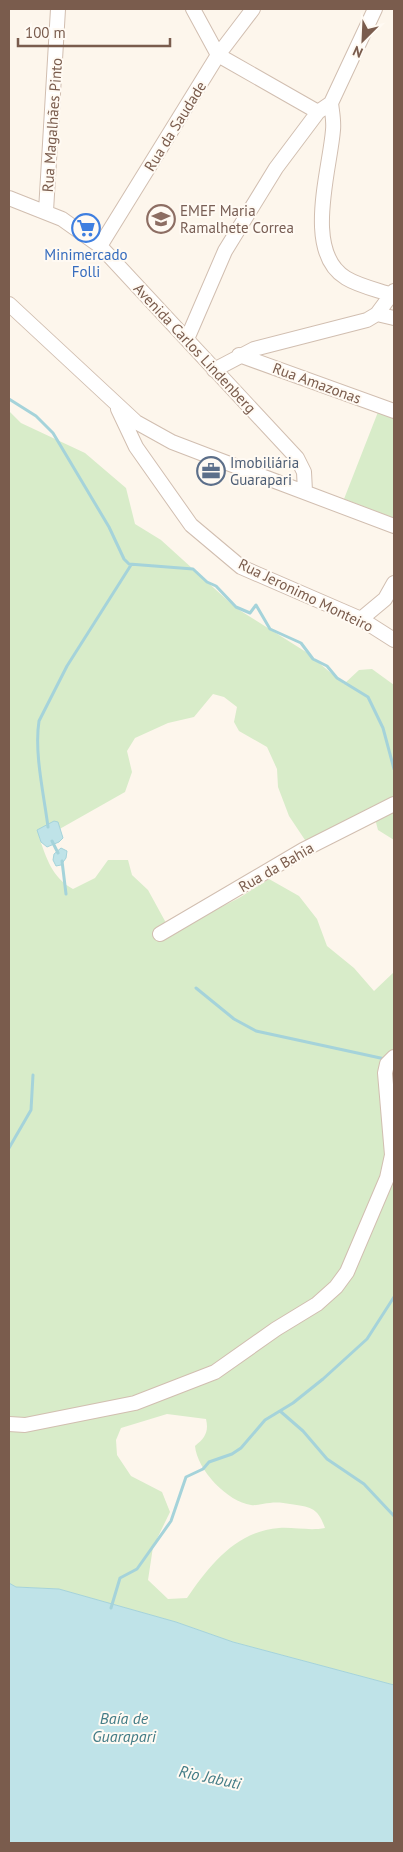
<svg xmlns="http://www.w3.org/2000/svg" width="403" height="1852" font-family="'PT Sans',sans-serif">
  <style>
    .green { fill: #d8ecc9; fill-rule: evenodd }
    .water { fill: #bfe3e8; stroke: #a5d3da }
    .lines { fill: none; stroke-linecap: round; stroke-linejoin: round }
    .stream { stroke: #a5d3da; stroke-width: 3 }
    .minor-casing { stroke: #d1beb0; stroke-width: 16 }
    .minor { stroke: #fff; stroke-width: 14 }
    .labels { text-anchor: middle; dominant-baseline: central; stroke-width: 4; stroke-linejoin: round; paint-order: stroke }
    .street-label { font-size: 15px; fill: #7a5c4d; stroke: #fffaf3 }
    .education-label { font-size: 15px; fill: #785e54; stroke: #fffaf3; text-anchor: start }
    .shop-label { font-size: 15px; fill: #366cbe; stroke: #fffaf3 }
    .service-label { font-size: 15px; fill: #4e5e75; stroke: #fffaf3; text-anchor: start }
    .water-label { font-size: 16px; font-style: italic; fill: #437c86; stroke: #fffaf3 }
  </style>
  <rect width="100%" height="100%" fill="#fdf6ec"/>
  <path class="green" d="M9 411 21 423 85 453 126 488 135 524 161 540 236 608 306 652 344 684 359 670 372 669 394 685V840L378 830 374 815 300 851 305 840 289 816 278 787 277 769 267 747 239 731 234 722 237 707 224 697 213 694 194 717 168 723 135 738 127 751 132 772 125 792 49 835 39 837C46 857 52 878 73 889L95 878 108 860H128L132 875 148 890 171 932 239 898 269 879 299 896 317 919 327 946 354 968 374 991 394 972V1685L233 1642 176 1622 59 1589 16 1587 9 1583ZM167 1414 206 1419C209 1432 205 1438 195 1446 197 1470 228 1502 251 1505 257 1506 265 1503 270 1503 277 1502 284 1503 290 1504 310 1507 318 1507 325 1528 310 1531 294 1527 279 1528 236 1531 209 1566 187 1598L168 1599 148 1580 153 1547 170 1512 162 1492 131 1476 117 1455 116 1440 121 1428Z
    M378 412 394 418V518L344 499Z"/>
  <path class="water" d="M54 821 58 822 63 838 59 842 47 847 41 842 37 830Z
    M61 848 67 851 66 858 61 865 56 866 53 860 54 854Z
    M9 1583 16 1587 59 1589 176 1622 233 1642 394 1685V1843H9Z"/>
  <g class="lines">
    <path class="stream" d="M9 399 36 416 53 433 109 527 124 559 129 564 193 569 207 582 216 586 236 607 250 613 256 605 270 629 301 643 313 659 327 666 337 678 368 697 383 728 394 769
      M48 827C44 795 34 753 39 721L67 666 131 565
      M52 841 58 853
      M62 861 66 894
      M196 988 234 1019 256 1031 385 1059
      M9 1148 31 1110 33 1075
      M280 1411 303 1431 327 1459 364 1484 394 1516
      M111 1608 120 1578 137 1569 171 1521 186 1477 203 1469 209 1462 232 1454 241 1448 265 1420 293 1403 323 1379 367 1339 394 1297"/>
    <defs>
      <path id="minor" d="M193 9 218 55
        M218 55 318 112
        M331 103C332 112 334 121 333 130 330 170 303 252 346 278 359 286 378 290 392 295
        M9 198 62 219 100 246 297 458 304 472 305 491
        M46 211 58 9
        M100 246 218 55 253 9
        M9 304 136 422 172 442 206 455 394 526
        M377 314 394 318
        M187 339 225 251 276 168 318 112 331 103 375 9
        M239 355 394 411
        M214 370 254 349 367 320 377 314 394 291
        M118 409 136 447 191 525 241 567 361 619 394 640
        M361 619 385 599 394 583
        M160 934 303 850 394 804
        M9 1424 25 1425 135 1403 215 1372 276 1329 317 1304 336 1287 347 1272 387 1178 392 1155 385 1073 387 1064 394 1057"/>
    </defs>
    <use href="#minor" class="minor-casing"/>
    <use href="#minor" class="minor"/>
  </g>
  <defs>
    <symbol id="school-ring" viewBox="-11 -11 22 22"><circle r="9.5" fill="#fffaf3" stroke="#8d6e63" stroke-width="1.5"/><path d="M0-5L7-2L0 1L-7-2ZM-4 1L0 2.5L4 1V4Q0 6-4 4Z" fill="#8d6e63"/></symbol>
    <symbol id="supermarket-ring" viewBox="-11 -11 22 22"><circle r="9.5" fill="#fffaf3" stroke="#3f7fe0" stroke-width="1.5"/><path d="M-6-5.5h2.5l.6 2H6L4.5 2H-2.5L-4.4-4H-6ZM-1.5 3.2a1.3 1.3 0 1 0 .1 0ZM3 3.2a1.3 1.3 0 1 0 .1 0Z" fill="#3f7fe0"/></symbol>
    <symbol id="office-ring" viewBox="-11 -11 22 22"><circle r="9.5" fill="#fffaf3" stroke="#5c6f8a" stroke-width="1.5"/><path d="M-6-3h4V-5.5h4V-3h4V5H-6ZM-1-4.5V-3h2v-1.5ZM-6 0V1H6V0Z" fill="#5c6f8a"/></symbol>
  </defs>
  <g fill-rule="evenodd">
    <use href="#school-ring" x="145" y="203" width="32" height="32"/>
    <use href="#supermarket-ring" x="70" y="212" width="32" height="32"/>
    <use href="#office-ring" x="195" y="455" width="32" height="32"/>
  </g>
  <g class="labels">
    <g class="street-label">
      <text transform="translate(52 125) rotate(-86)">Rua Magalhães Pinto</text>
      <text transform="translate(175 126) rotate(-58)">Rua da Saudade</text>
      <text transform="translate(195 348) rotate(47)">Avenida Carlos Lindenberg</text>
      <text transform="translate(317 383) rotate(20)">Rua Amazonas</text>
      <text transform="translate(306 595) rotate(26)">Rua Jeronimo Monteiro</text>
      <text transform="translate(276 867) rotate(-30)">Rua da Bahia</text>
    </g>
    <g class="education-label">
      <text x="180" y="210">EMEF Maria<tspan x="180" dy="17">Ramalhete Correa</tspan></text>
    </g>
    <g class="shop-label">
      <text x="86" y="254">Minimercado<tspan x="86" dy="17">Folli</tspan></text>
    </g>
    <g class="service-label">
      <text x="230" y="462">Imobiliária<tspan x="230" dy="17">Guarapari</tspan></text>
    </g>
    <g class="water-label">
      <text x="124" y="1718">Baía de<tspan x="124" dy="18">Guarapari</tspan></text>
      <text transform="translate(210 1777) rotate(12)">Rio Jabuti</text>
    </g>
  </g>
  <rect width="403" height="1852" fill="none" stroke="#7a5c4d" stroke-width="20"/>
  <g transform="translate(363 40) rotate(204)" stroke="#fffaf3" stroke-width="4" paint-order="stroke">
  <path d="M0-4L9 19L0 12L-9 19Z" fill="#7a5c4d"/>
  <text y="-8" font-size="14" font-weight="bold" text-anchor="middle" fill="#7a5c4d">N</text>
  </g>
  <path d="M18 38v8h152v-8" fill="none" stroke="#7a5c4d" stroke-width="2.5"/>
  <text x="25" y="38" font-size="15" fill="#7a5c4d" stroke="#fffaf3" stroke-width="4" paint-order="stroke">100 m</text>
</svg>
